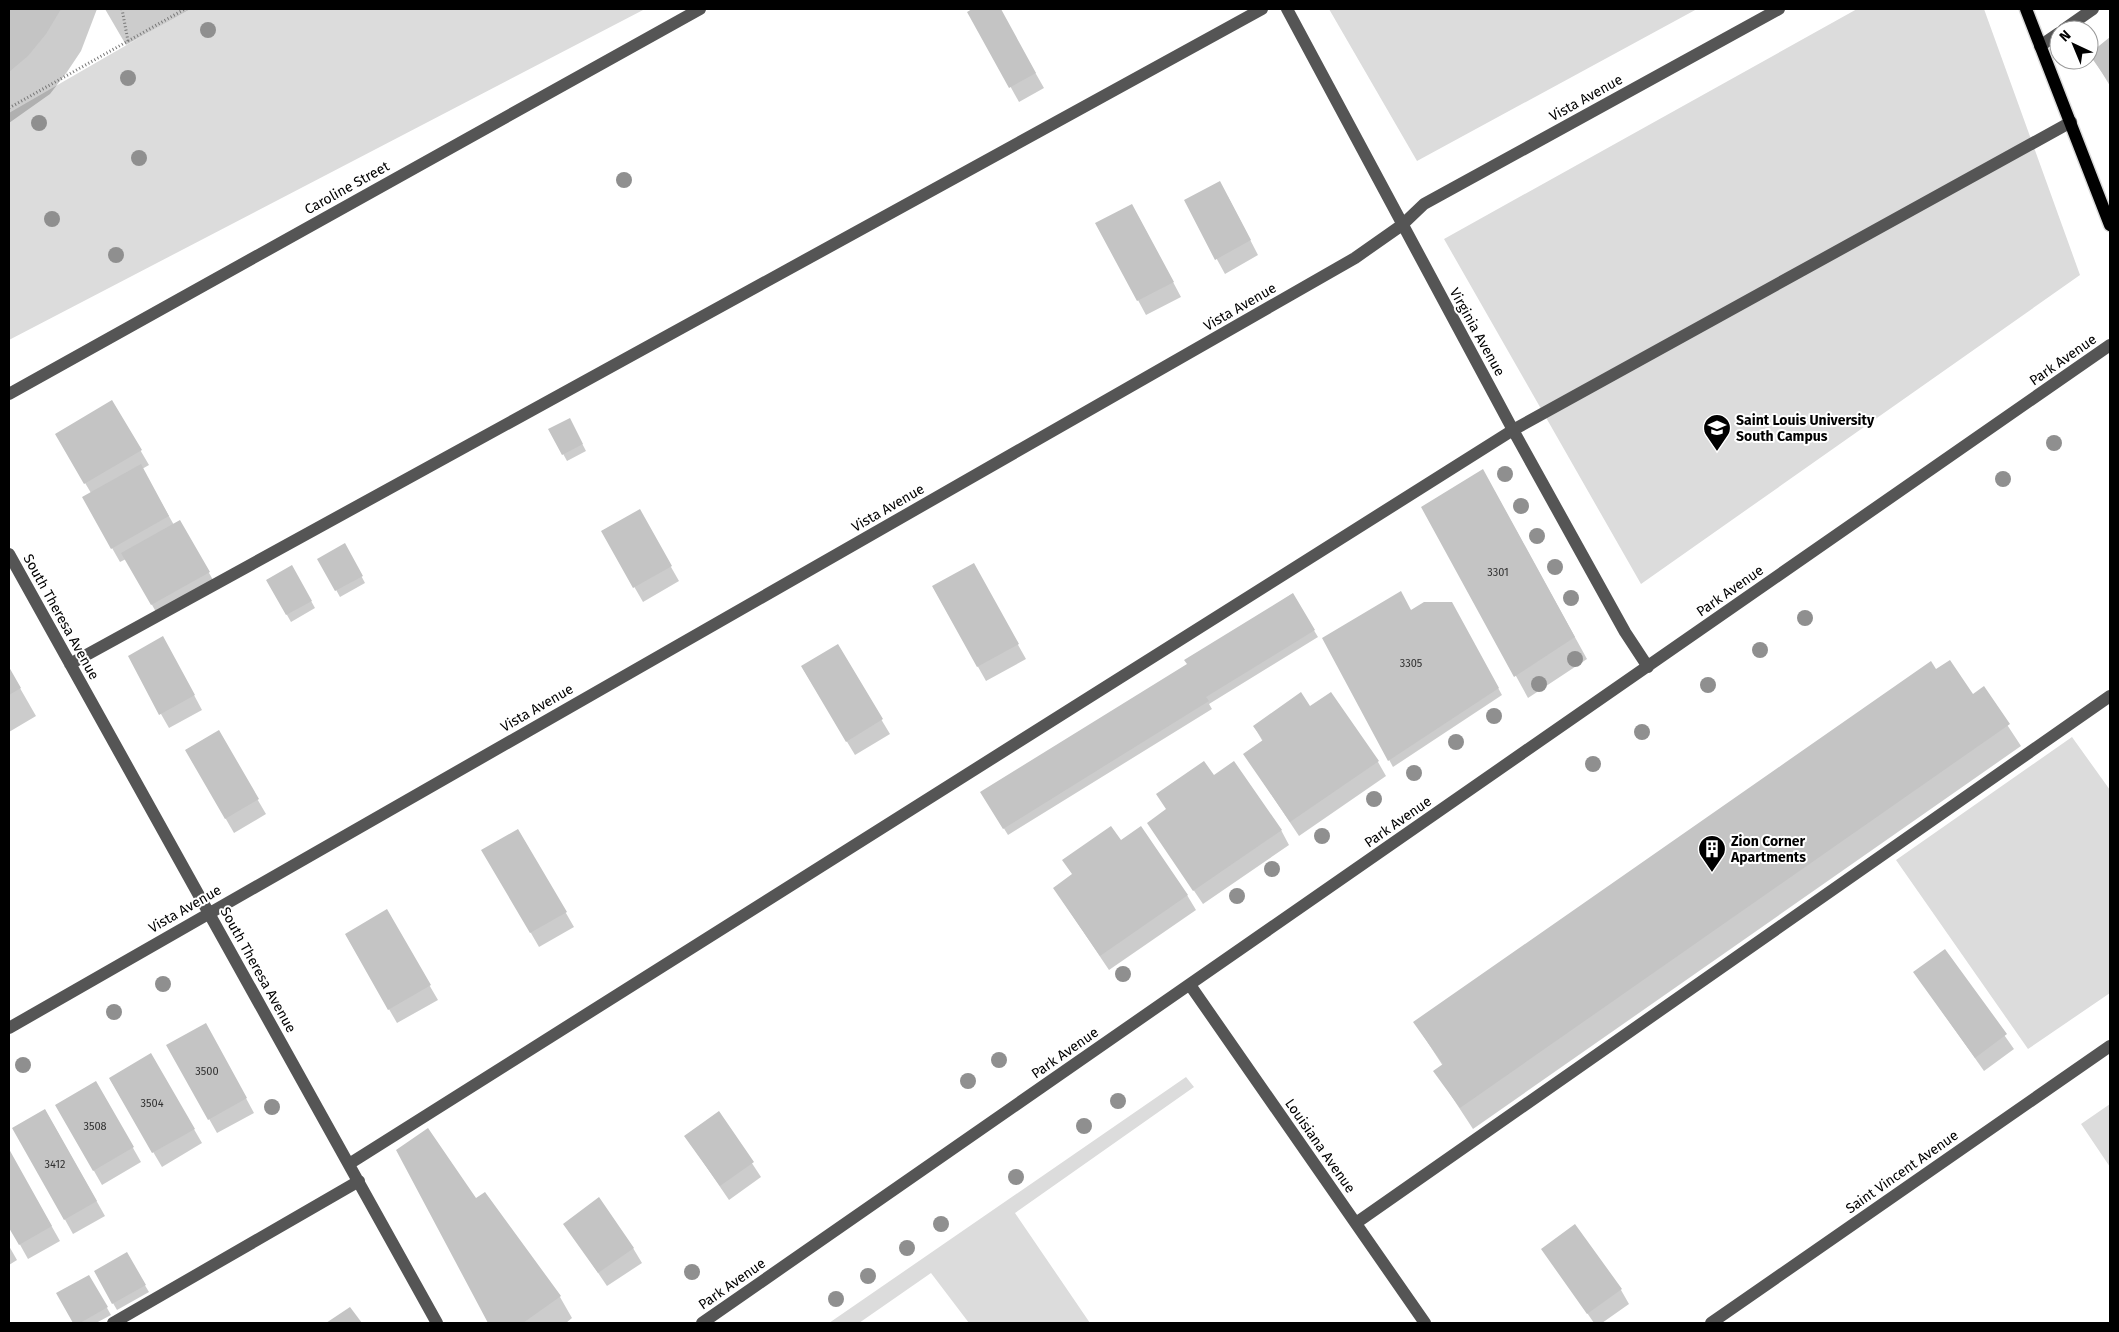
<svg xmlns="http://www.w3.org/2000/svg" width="2119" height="1332" font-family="'Fira Sans',sans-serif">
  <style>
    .green { fill: #dcdcdc }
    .shadow { fill: #0003 }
    .building { fill: #c4c4c4 }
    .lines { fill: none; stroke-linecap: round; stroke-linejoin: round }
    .major-casing { stroke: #dbdbdb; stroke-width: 15 }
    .path { stroke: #777; stroke-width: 3; stroke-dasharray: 1 2.5; stroke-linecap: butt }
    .minor { stroke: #555; stroke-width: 12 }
    .major { stroke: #000; stroke-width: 12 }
    .tree { fill: #8f8f8f }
    .labels { text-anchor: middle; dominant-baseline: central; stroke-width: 4; stroke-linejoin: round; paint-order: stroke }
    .number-label { font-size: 11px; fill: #313131 }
    .street-label { font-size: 14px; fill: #000; stroke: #fff }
    .poi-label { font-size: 14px; font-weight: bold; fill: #000; stroke: #fff; text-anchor: start }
  </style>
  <rect width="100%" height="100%" fill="#fff"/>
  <path class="green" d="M189 9H645L9 340V113Z
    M1329 9H1697L1417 161Z
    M1857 9H1984L2080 275 1641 584 1444 239Z
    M2072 737 2110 790V993L2028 1049 1896 860Z
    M1186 1077 1194 1087 1015 1213 1090 1323H969L931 1273 859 1323H829Z
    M2110 1104V1167L2081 1124Z"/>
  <path class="shadow" d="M9 9H97L81 51 67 72 50 94 9 123Z
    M105 9H190L126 45Z
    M975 9H999L1044 88 1019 102 969 12Z
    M2110 39V86L2090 53Z
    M1228 197 1258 255 1225 274 1185 201Z
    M1140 220 1181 297 1146 315 1097 224Z
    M112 402 149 465 142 469 174 525 180 522 217 587 160 619 126 559 120 562 112 548 91 493 56 434Z
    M573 426 586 451 567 461 550 430Z
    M1495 492 1587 659 1528 698 1423 507Z
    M639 511 679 581 643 602 602 531Z
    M345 545 365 583 340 597 319 559Z
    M973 565 1026 659 986 681 933 587Z
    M292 567 315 608 291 622 267 580Z
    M1292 594 1318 637 1209 704 1212 709 1008 835 982 793 1188 665Z
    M1451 603 1502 695 1393 767 1324 639Z
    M837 646 890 734 855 755 802 667Z
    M171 652 202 710 169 728 161 714Z
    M9 669 36 716 9 732Z
    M1936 671 1973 696 1983 688 2021 746 1473 1129 1435 1071 1443 1066 1415 1023Z
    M1310 708 1378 762 1386 776 1299 836 1245 755 1263 742 1254 726Z
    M218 732 266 814 234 833 186 750Z
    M1214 776 1281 830 1289 845 1203 904 1148 823Z
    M518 830 574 927 539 947 483 850Z
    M1120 842 1187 895 1196 910 1109 970 1054 888Z
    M386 911 438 1000 397 1023 346 935Z
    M1945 951 2014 1049 1984 1071 1915 973Z
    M214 1039 254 1113 217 1133 168 1046Z
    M151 1055 202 1143 162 1167 110 1079Z
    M96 1083 141 1162 102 1185 57 1106Z
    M45 1110 105 1216 73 1234 14 1128Z
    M719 1113 761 1177 729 1200 686 1137Z
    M397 1150 476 1199 485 1194 560 1297 572 1318 566 1323H490Z
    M9 1151 60 1241 28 1259 9 1225Z
    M565 1224 633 1248 642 1263 607 1286Z
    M9 1246 17 1260 9 1265Z
    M1543 1249 1621 1290 1629 1304 1602 1323H1594Z
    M126 1254 149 1292 117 1310 95 1272Z
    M89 1276 111 1315 96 1323H74L58 1294Z"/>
  <path class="building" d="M9 9H61L46 34 28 56 9 72Z
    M972 9H1001L1036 73 1009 88 967 12Z
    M2110 37V84L2089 54Z
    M1220 181 1251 240 1215 260 1184 200Z
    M1132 204 1174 282 1137 301 1095 223Z
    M112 400 142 450 84 484 55 434Z
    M570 418 583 444 562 455 548 429Z
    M141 464 169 516 111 549 82 497Z
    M1483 469 1575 637 1514 677 1421 507Z
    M640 509 672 566 633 588 601 531Z
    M180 520 210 572 151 605 121 553Z
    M345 543 363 576 335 591 317 559Z
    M974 563 1019 644 977 667 932 586Z
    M292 565 312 601 286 615 266 580Z
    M1401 591 1411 610 1424 602H1452L1499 688 1388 761 1322 638Z
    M1293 593 1315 630 1206 697 1209 701 1003 829 980 792 1187 664 1184 660Z
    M163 636 195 695 159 715 128 656Z
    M838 644 883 719 846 742 801 666Z
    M1950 660 1973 694 1984 686 2010 724 1460 1108 1433 1071 1443 1064 1413 1022 1931 661 1936 669Z
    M9 667 21 688 9 695Z
    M1301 692 1310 706 1331 692 1379 761 1290 822 1243 754 1263 740 1253 726Z
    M219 730 259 799 225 819 185 750Z
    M1204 761 1214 775 1234 761 1282 830 1193 891 1147 823 1166 809 1156 794Z
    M1111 826 1121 840 1141 826 1188 895 1100 956 1053 888 1072 874 1062 860Z
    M518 829 567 912 530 933 481 850Z
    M387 909 431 985 388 1010 345 934Z
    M1945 949 2007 1034 1975 1058 1913 972Z
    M206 1023 247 1098 208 1120 166 1045Z
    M151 1053 195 1129 152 1153 109 1078Z
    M96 1081 134 1147 93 1171 55 1105Z
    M45 1109 97 1201 64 1220 12 1128Z
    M719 1111 754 1162 720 1186 684 1136Z
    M428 1128 476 1198 485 1192 561 1296 523 1323H488L396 1150Z
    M9 1149 52 1226 19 1245 9 1228Z
    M599 1197 634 1248 598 1273 563 1224Z
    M1575 1224 1622 1289 1587 1314 1541 1249Z
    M127 1252 146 1285 112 1304 94 1271Z
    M89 1275 108 1307 80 1323H73L56 1293Z
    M350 1307 362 1323H326Z"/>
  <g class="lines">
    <defs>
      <path id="major" d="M2026 9 2110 225"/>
    </defs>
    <use href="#major" class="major-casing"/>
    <path class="path" d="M122 9 128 41
      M9 108 185 9"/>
    <path class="minor" d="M1287 9 1513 430 1625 632 1648 667
      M2063 30 2093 9
      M2040 46 2059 33
      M9 394 700 9
      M9 554 437 1323
      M70 664 1262 9
      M1190 985 1425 1323
      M9 1028 1355 258 1402 225 1424 204 1779 9
      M349 1164 1513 430 2071 122
      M1356 1223 2110 696
      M113 1323 359 1181
      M702 1323 2110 345
      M1711 1323 2110 1046"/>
    <use href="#major" class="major"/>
  </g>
  <g class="tree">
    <circle cx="208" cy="30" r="8"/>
    <circle cx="128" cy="78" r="8"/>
    <circle cx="39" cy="123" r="8"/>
    <circle cx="139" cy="158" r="8"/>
    <circle cx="624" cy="180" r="8"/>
    <circle cx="52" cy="219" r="8"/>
    <circle cx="116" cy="255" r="8"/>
    <circle cx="2054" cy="443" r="8"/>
    <circle cx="1505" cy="474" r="8"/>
    <circle cx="2003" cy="479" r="8"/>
    <circle cx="1521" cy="506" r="8"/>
    <circle cx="1537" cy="536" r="8"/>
    <circle cx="1555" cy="567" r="8"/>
    <circle cx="1571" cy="598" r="8"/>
    <circle cx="1805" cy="618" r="8"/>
    <circle cx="1760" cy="650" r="8"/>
    <circle cx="1575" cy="659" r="8"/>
    <circle cx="1539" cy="684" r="8"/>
    <circle cx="1708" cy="685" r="8"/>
    <circle cx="1494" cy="716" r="8"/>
    <circle cx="1642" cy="732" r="8"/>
    <circle cx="1456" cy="742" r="8"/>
    <circle cx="1593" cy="764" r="8"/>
    <circle cx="1414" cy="773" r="8"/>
    <circle cx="1374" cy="799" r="8"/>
    <circle cx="1322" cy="836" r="8"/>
    <circle cx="1272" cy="869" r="8"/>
    <circle cx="1237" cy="896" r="8"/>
    <circle cx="1123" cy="974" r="8"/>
    <circle cx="163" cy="984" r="8"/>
    <circle cx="114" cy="1012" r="8"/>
    <circle cx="999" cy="1060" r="8"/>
    <circle cx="23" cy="1065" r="8"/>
    <circle cx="968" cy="1081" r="8"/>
    <circle cx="1118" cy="1101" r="8"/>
    <circle cx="272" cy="1107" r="8"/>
    <circle cx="1084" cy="1126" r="8"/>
    <circle cx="1016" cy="1177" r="8"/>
    <circle cx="941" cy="1224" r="8"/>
    <circle cx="907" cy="1248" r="8"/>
    <circle cx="692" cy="1272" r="8"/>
    <circle cx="868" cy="1276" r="8"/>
    <circle cx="836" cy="1299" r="8"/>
  </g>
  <defs>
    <symbol id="university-pin" viewBox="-11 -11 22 30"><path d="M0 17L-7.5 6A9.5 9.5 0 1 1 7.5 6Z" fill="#000" stroke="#fff"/><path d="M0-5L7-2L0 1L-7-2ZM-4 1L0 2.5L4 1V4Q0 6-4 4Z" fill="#fff"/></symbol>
    <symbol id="building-pin" viewBox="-11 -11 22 30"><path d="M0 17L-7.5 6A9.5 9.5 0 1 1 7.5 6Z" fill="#000" stroke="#fff"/><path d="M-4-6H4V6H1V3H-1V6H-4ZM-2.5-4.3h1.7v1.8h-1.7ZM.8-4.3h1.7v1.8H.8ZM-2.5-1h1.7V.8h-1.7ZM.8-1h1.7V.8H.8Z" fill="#fff"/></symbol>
  </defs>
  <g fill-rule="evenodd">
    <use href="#university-pin" x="1701" y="412" width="32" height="43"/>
    <use href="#building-pin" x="1696" y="833" width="32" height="43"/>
  </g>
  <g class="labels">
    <g class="number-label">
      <text x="1498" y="572">3301</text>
      <text x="1411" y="663">3305</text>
      <text x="207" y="1071">3500</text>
      <text x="152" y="1103">3504</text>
      <text x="95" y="1126">3508</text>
      <text x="55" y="1164">3412</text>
    </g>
    <g class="street-label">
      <text transform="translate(1586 98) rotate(-29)">Vista Avenue</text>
      <text transform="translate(347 188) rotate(-29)">Caroline Street</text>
      <text transform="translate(1240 307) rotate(-30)">Vista Avenue</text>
      <text transform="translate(1477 332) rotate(61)">Virginia Avenue</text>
      <text transform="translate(2063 360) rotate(-35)">Park Avenue</text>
      <text transform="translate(888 508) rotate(-30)">Vista Avenue</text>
      <text transform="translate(1730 591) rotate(-35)">Park Avenue</text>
      <text transform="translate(61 617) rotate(61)">South Theresa Avenue</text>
      <text transform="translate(537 708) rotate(-30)">Vista Avenue</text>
      <text transform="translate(1398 822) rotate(-35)">Park Avenue</text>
      <text transform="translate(185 909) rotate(-30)">Vista Avenue</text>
      <text transform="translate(258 970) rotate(61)">South Theresa Avenue</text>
      <text transform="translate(1065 1053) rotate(-35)">Park Avenue</text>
      <text transform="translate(1320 1146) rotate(55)">Louisiana Avenue</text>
      <text transform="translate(1902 1172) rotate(-35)">Saint Vincent Avenue</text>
      <text transform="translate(732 1284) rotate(-35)">Park Avenue</text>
    </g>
    <g class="poi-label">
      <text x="1736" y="420">Saint Louis University<tspan x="1736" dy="16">South Campus</tspan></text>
      <text x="1731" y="841">Zion Corner<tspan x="1731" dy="16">Apartments</tspan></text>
    </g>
  </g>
  <rect width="2119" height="1332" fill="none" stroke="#000000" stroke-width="20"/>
  <g transform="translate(2074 45) rotate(316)"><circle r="24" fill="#ffffff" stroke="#999999"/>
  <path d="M0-4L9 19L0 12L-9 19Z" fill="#000000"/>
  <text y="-8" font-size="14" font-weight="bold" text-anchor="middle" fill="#000000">N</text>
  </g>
</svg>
